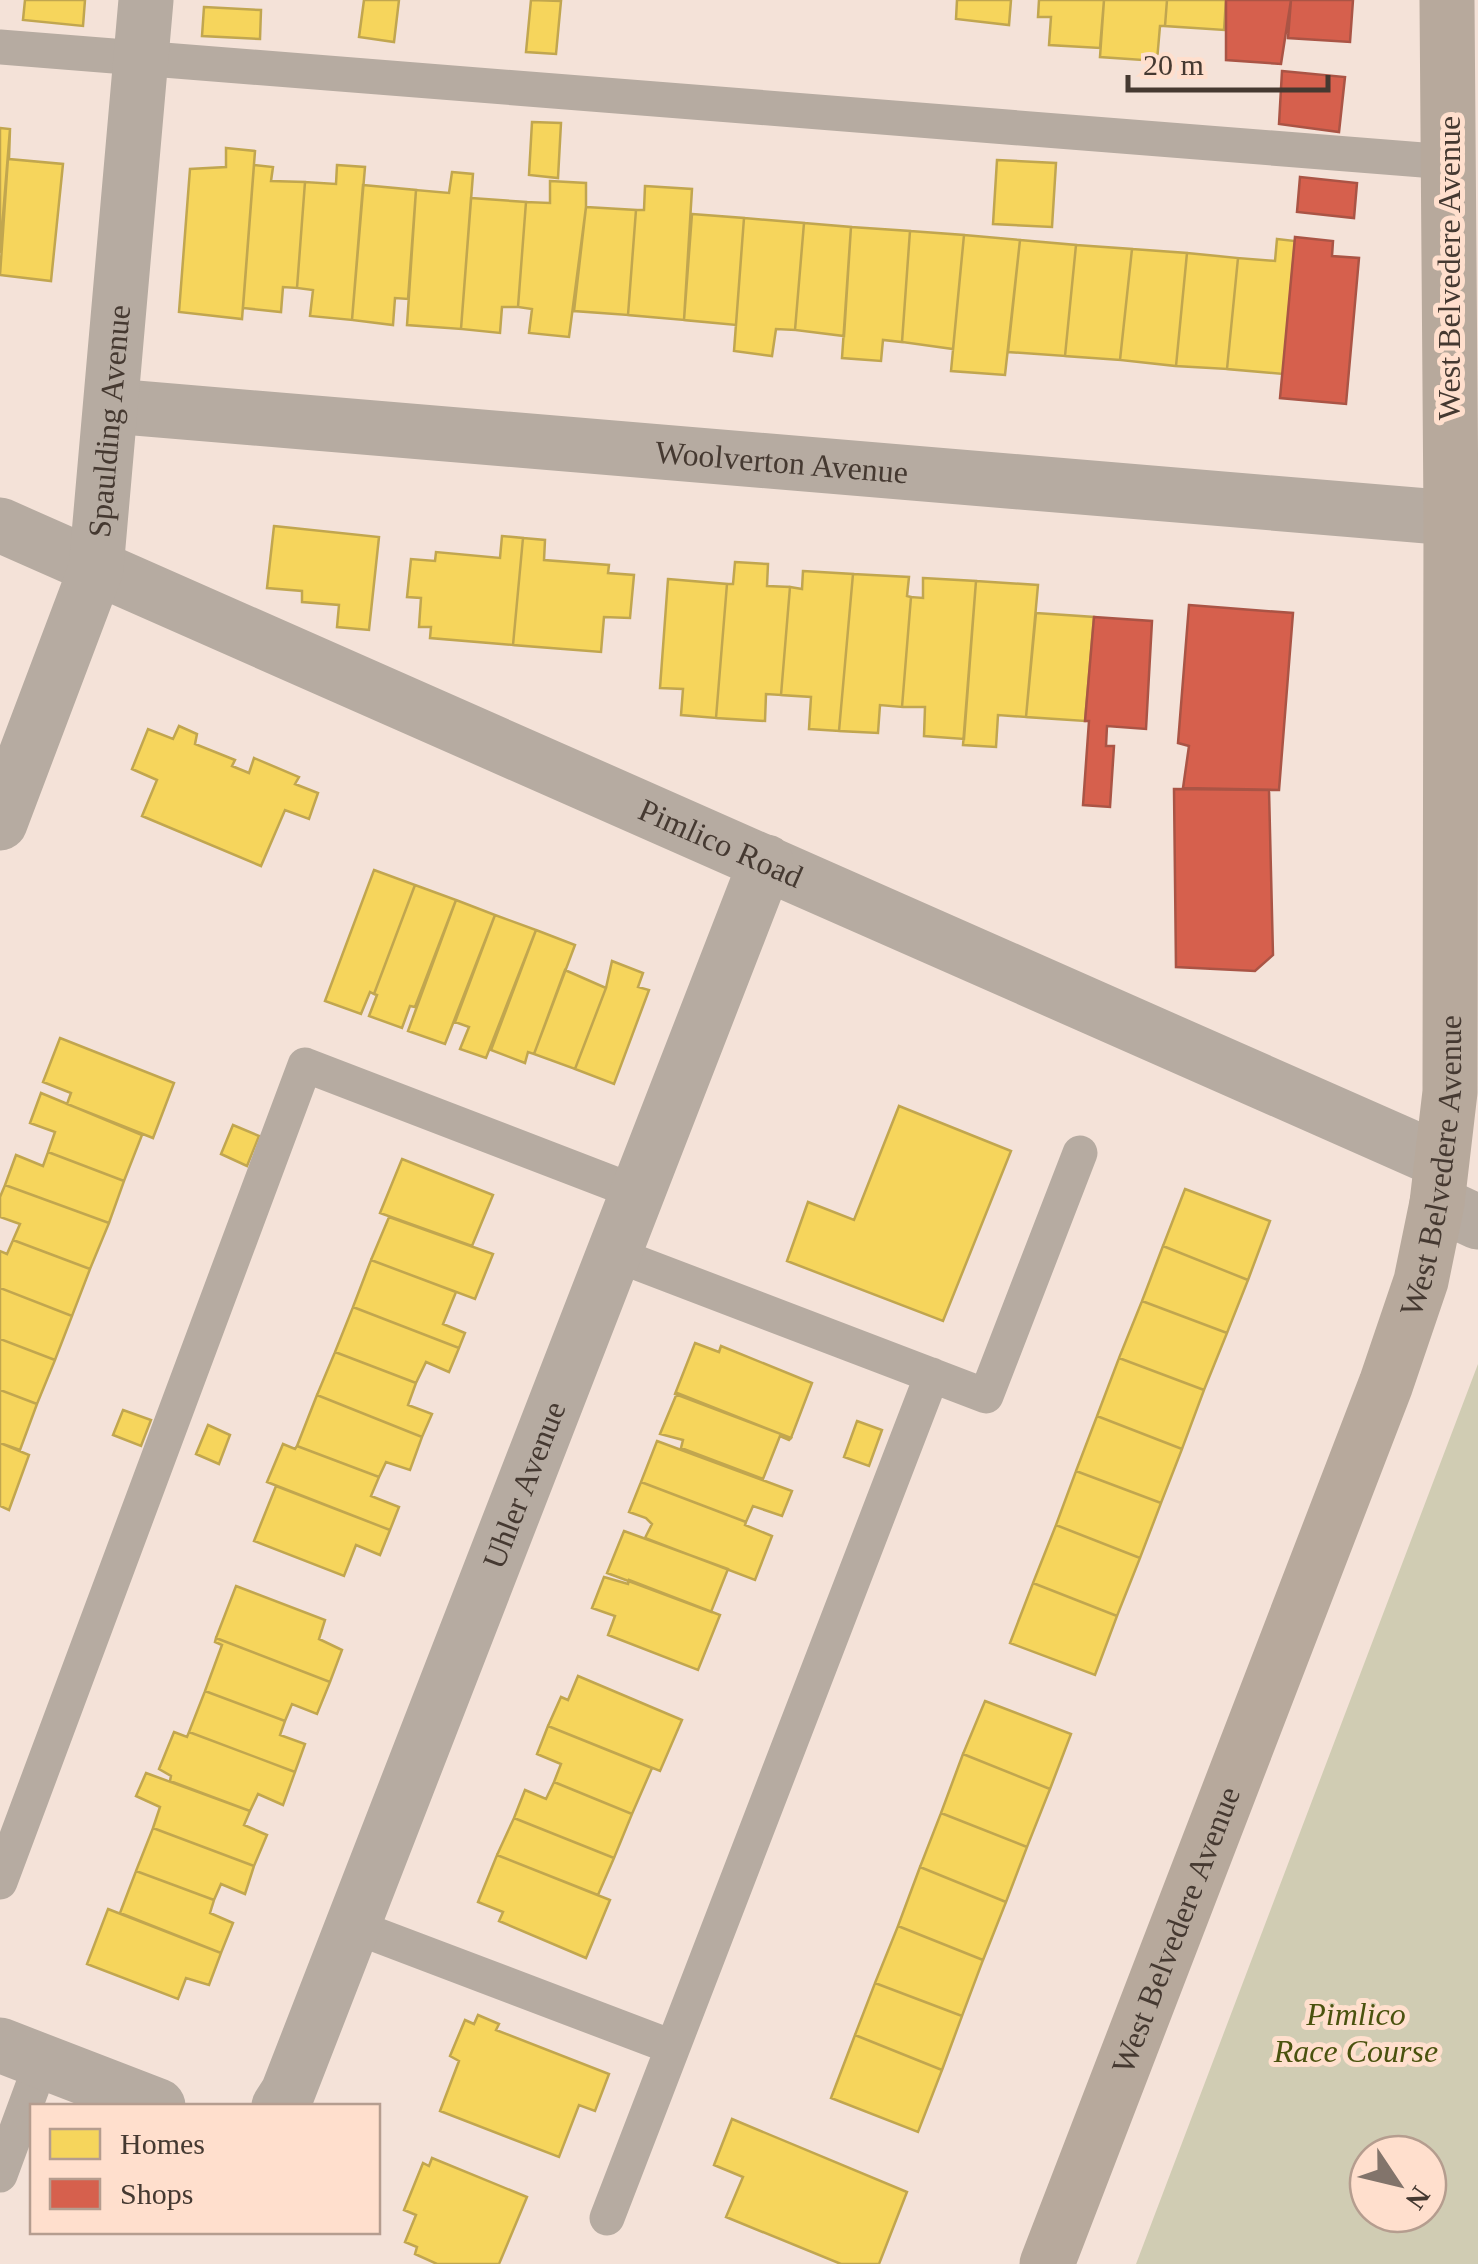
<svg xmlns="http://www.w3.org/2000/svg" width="1478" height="2264" font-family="Georgia,serif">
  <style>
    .green { fill: #d0ccb3; fill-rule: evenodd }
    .homes { fill: #f6d55c; stroke: #c1a64f; stroke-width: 2.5 }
    .shops { fill: #d6604d; stroke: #aa5445; stroke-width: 2.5 }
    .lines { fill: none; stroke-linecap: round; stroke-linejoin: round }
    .service { stroke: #b6aba1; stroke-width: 35 }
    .minor { stroke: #b6aba1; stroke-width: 55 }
    .secondary { stroke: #b7a99c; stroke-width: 55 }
    .labels { text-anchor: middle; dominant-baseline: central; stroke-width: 10; stroke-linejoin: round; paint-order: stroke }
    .street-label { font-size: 32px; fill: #453931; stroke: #ffdfcd }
    .park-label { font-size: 32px; font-style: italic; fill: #4a520e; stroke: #ffdfcd }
  </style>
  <rect width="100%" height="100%" fill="#f4e2d8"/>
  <path class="green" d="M1478 1364V2264H1136ZM1368 2154H1428V2214H1368Z"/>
  <path class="homes" d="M25 0H85L83 26 23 20Z
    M364 0H399L394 42 359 37Z
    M531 0 561 1 556 54 526 52Z
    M957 0H1011L1009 25 956 19Z
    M1039 0H1104L1100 48 1049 45 1051 17H1038Z
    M1104 0H1167L1165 26H1160L1157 61 1100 57Z
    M1167 0H1226L1224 30 1165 26Z
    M204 7 261 10 260 39 202 36Z
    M532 122 561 123 558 178 529 175Z
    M0 128 10 129 0 253Z
    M10 129 9 159 63 164 51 281 0 275Z
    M226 148 255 151 242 319 179 312 190 169 226 167Z
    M997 160 1056 163 1052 227 993 224Z
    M254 165 273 167 271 181 305 182 297 288 283 287 281 312 243 308Z
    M337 165 365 167 352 320 310 316 313 290 297 288 305 182 336 184Z
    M452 172 473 174 461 329 407 325 416 190 449 193Z
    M550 181 586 183V207L569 337 529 333 532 309 518 307 526 202 550 203Z
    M363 185 416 190 408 299 395 298 393 325 352 320Z
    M645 186 692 189 684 320 628 315 636 210H644Z
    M471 198 526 202 518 307H502L500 333 461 329Z
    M586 207 636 210 628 315 574 311Z
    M692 214 744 218 736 325 684 320Z
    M744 218 804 223 795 330 776 329 772 356 734 351Z
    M804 223 851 227 844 336 795 330Z
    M851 227 910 231 902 342 883 340 881 361 842 358Z
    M910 231 964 235 953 349 902 342Z
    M964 235 1020 240 1005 375 951 371Z
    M1277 239 1295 241 1283 374 1227 369 1238 258 1275 261Z
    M1020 240 1076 245 1065 356 1008 352Z
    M1076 245 1132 249 1120 360 1065 356Z
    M1132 249 1187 253 1176 366 1120 360Z
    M1187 253 1238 258 1227 369 1176 366Z
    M274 526 379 537 369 630 337 627 339 605 302 602V591L267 588Z
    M502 536 523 538 513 645 430 638 431 627H419L421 598 407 597 411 559 435 561 436 552 500 558Z
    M523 538 545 540 544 560 609 565 608 573 634 575 630 618 604 617 601 652 513 645Z
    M735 562 768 564 767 586 790 587 781 695 766 694 765 721 716 718 727 584H733Z
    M803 571 853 574 839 731 809 729 811 697 781 695 790 587 802 589Z
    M853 574 909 577 907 596 911 597 902 707 880 705 878 733 839 731Z
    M923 578 976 581 964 739 924 736 925 707H902L911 597 923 598Z
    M668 579 727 584 716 718 681 715 683 689 660 688Z
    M976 581 1038 585 1026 717 998 715 996 747 963 745Z
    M1036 613 1094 617 1085 721 1026 717Z
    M179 726 197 734 195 744 235 760 232 766 249 773 254 758 299 777 295 784 318 793 309 819 285 810 261 866 142 816 157 780 132 769 148 729 173 739Z
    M374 870 415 885 374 994 370 992 361 1014 325 1001Z
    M415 885 456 900 415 1007 410 1006 402 1028 369 1016 377 995 374 994Z
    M456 900 495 915 445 1044 408 1031Z
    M495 915 536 930 486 1058 460 1049 469 1027 455 1022Z
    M536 930 575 945 534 1054 528 1052 525 1063 491 1050Z
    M612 961 643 973 638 987 649 990 614 1084 575 1069 606 988Z
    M565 970 606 988 575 1069 534 1054Z
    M60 1038 174 1083 153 1138 67 1104 71 1093 43 1082Z
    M41 1093 142 1135 124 1181 48 1152 55 1132 30 1123Z
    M899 1106 1011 1151 943 1321 787 1261 808 1202 854 1220Z
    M233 1125 259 1136 247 1166 221 1154Z
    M48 1152 124 1181 109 1223 5 1185 16 1155 43 1166Z
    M402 1159 493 1195 472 1246 380 1213Z
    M5 1185 109 1223 90 1269 13 1240 20 1224 0 1217V1197Z
    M1185 1189 1270 1221 1248 1280 1163 1246Z
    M389 1217 493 1254 475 1299 371 1260Z
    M13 1240 90 1269 72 1316 0 1288V1251L7 1254Z
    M1163 1246 1248 1280 1227 1333 1142 1301Z
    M371 1260 456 1292 443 1324 465 1333 459 1348 353 1307Z
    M0 1288 72 1316 55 1360 0 1339Z
    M1142 1301 1227 1333 1204 1390 1119 1358Z
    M353 1307 459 1348 449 1372 426 1362 416 1383 335 1352Z
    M0 1339 55 1360 37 1404 0 1390Z
    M695 1343 719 1352 721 1346 812 1383 791 1438 675 1394Z
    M335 1352 416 1383 408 1405 432 1414 422 1437 317 1395Z
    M1119 1358 1204 1390 1182 1449 1097 1416Z
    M0 1390 37 1404 20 1450 0 1443Z
    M677 1393 791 1438 789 1440 780 1436 763 1479 681 1448 683 1440 660 1434Z
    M317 1395 422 1437 410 1470 386 1462 379 1477 297 1446Z
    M123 1410 151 1420 141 1446 113 1435Z
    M1097 1416 1182 1449 1161 1503 1076 1471Z
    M857 1421 882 1430 869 1466 844 1457Z
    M208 1425 230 1435 219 1464 196 1454Z
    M657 1441 792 1491 782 1516 753 1506 746 1522 641 1482Z
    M0 1443 29 1455 9 1510 0 1506Z
    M283 1444 295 1449 297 1446 379 1477 371 1496 399 1507 390 1530 267 1482Z
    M1076 1471 1161 1503 1140 1558 1056 1525Z
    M641 1482 746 1522 745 1525 772 1536 755 1580 645 1538 652 1524 646 1518 629 1512Z
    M276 1486 390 1530 380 1555 356 1545 344 1576 254 1541Z
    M1056 1525 1140 1558 1117 1616 1033 1583Z
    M624 1531 728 1569 711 1612 607 1573Z
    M604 1577 628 1584 629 1580 720 1615 698 1670 608 1635 615 1616 592 1608Z
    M1033 1583 1117 1616 1095 1675 1010 1643Z
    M236 1586 325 1620 319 1639 342 1650 330 1682 216 1638Z
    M216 1638 330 1682 317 1714 292 1704 285 1721 205 1691 222 1645 215 1642Z
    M578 1676 682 1720 660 1771 548 1726 561 1697 568 1700Z
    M205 1691 285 1721 280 1735 305 1744 295 1772 189 1732Z
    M985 1701 1071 1734 1050 1789 963 1754Z
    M548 1726 652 1768 632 1814 554 1782 561 1764 537 1754Z
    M174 1732 187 1737 189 1732 295 1772 283 1805 258 1794 250 1811 170 1781 171 1776 159 1769Z
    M963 1754 1050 1789 1027 1847 941 1813Z
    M146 1773 250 1811 244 1825 267 1835 254 1866 153 1828 160 1807 136 1796Z
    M554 1782 632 1814 614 1858 514 1818 525 1790 546 1799Z
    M941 1813 1027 1847 1006 1902 920 1867Z
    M514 1818 614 1858 598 1895 497 1855Z
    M153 1828 254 1866 245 1894 221 1884 214 1900 136 1871Z
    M497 1855 610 1900 586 1958 499 1921 503 1912 478 1902Z
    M920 1867 1006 1902 983 1960 898 1926Z
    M136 1871 214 1900 210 1913 233 1923 221 1953 120 1913Z
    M108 1909 221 1953 209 1985 186 1978 178 1999 87 1964Z
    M898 1926 983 1960 962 2016 875 1983Z
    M875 1983 962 2016 942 2070 855 2035Z
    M478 2015 499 2024 496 2030 609 2074 595 2111 579 2105 559 2157 440 2111 459 2061 450 2056 465 2020 474 2024Z
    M855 2035 942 2070 918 2132 831 2098Z
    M732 2119 907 2192 879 2264H841L726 2217 743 2177 714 2165Z
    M432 2158 527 2197 499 2264H437L415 2254 417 2247 405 2242 416 2215 404 2210 423 2163 429 2166Z"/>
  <path class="shops" d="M1226 0H1291L1281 64 1226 60Z
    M1291 0H1353L1350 42 1288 38Z
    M1282 71 1345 77 1339 132 1279 124Z
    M1300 177 1357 183 1354 218 1297 212Z
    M1295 237 1333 241 1332 256 1359 258 1346 404 1280 398Z
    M1189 605 1293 613 1279 790 1183 788 1189 746 1178 743Z
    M1094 617 1152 621 1146 729 1107 726 1106 746H1114L1110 807 1083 805 1089 721H1085Z
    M1174 789 1269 790 1273 955 1255 971 1176 967Z"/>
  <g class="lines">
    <path class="service" d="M0 47 1448 162
      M614 1254 986 1396 1080 1153
      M0 1882 305 1065 638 1193
      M353 1926 672 2047
      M0 2175 42 2061
      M607 2218 932 1375"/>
    <g class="minor">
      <path id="s1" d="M112 406 1451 518"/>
      <path id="s2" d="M0 525 1441 1161"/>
      <path id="s3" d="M0 823 96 569 146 0"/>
      <path d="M1437 1203 1478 1222"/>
      <path d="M0 2045 158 2106"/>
      <path id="s4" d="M279 2106 288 2092 766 862"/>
    </g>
    <path class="secondary" id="s5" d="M1047 2264 1386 1384 1421 1281 1437 1203 1450 1092 1451 518 1447 0"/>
  </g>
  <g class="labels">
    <g class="street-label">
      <text transform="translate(1449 268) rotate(-90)">West Belvedere Avenue</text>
      <text stroke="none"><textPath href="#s3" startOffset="420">Spaulding Avenue</textPath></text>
      <text stroke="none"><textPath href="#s1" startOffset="672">Woolverton Avenue</textPath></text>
      <text stroke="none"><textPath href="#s2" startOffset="788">Pimlico Road</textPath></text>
      <text stroke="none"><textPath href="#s5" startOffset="1168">West Belvedere Avenue</textPath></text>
      <text stroke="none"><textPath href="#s4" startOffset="668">Uhler Avenue</textPath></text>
      <text stroke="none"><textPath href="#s5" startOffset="358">West Belvedere Avenue</textPath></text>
    </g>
    <g class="park-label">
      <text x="1356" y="2014">Pimlico<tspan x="1356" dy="37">Race Course</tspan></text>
    </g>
  </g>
  <rect x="30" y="2104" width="350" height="130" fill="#ffdfcd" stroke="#b59d8f" stroke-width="2.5"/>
  <rect x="50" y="2129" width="50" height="30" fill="#f6d55c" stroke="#b59d8f" stroke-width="2.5"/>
  <text x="120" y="2154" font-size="30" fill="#453931">Homes</text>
  <rect x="50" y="2179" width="50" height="30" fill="#d6604d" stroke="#b59d8f" stroke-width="2.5"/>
  <text x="120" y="2204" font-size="30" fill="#453931">Shops</text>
  <g transform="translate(1398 2184) rotate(125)"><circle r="48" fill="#ffdfcd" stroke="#b59d8f" stroke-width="2.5"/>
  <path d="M0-8L18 38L0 25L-18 38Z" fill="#82746b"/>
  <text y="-15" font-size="28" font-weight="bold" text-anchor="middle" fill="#453931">N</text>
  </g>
  <path d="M1128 75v15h200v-15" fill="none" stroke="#453931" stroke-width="5"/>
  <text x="1143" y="75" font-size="30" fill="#453931" stroke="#ffdfcd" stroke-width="8" paint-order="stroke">20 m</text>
</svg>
